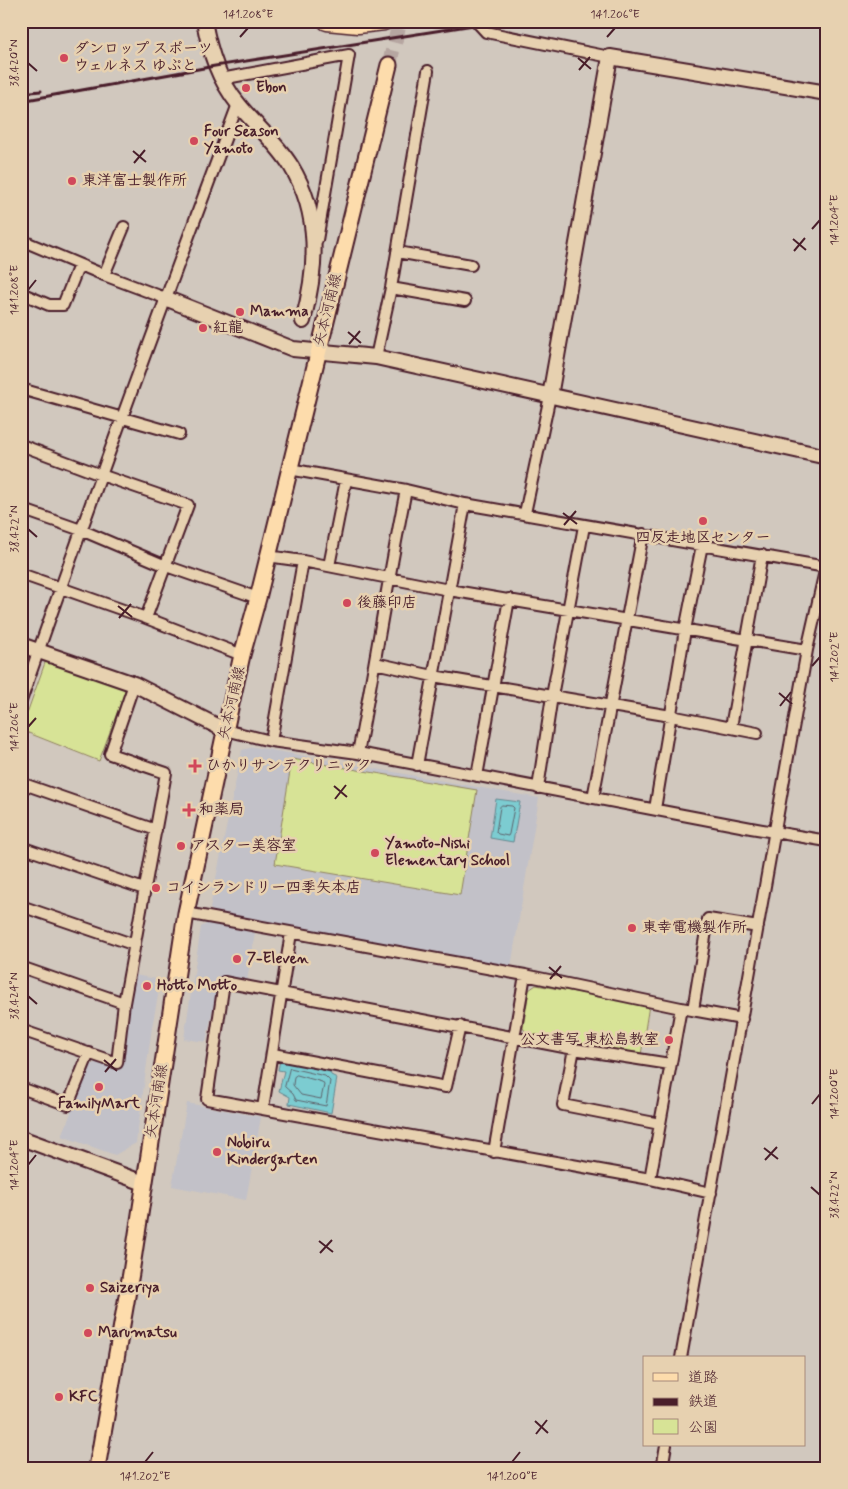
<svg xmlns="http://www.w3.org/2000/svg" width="848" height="1489" font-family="Mynerve,'Klee One',sans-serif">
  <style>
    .built { fill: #c2c1c8 }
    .green { fill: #d7e396; stroke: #908160 }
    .water { fill: #7bccd1; stroke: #67878f }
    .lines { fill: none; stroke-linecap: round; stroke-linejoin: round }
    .shore { stroke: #5e646d; stroke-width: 1 }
    .primary-tunnel { stroke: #b6a6a1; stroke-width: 15; stroke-dasharray: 15 8; stroke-linecap: butt }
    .street-casing { stroke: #4a1f2b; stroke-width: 14 }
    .secondary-casing { stroke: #4a1f2b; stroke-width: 18 }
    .primary-casing { stroke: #4a1f2b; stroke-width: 19 }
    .highway-casing { stroke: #4a1f2b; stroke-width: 21 }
    .street { stroke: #e7d1b0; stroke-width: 10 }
    .secondary { stroke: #e7d1b0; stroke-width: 14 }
    .primary { stroke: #fddcac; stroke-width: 15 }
    .highway { stroke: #fddcac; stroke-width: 18 }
    .rail { stroke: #4a1f2b; stroke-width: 3 }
    .ticks { fill: none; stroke: #4a1f2b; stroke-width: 2 }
    .poi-dot { fill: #d1495b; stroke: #e7d1b0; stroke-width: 2 }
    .labels { text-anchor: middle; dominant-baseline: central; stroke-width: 5; stroke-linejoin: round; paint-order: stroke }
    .poi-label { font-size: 15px; font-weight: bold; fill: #4a1f2b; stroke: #e7d1b0; text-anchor: start }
    .street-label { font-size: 15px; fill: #4a1f2b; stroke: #e7d1b0 }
    .neatline { fill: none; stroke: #4a1f2b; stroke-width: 2 }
    .ticks-label { font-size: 12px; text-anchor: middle; fill: #4a1f2b }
  </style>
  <rect width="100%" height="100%" fill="#d1c8be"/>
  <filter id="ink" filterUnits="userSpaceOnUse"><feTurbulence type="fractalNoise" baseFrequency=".02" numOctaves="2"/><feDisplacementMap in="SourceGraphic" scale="10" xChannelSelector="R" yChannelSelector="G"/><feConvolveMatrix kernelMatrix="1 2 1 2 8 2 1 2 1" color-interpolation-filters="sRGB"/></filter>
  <g filter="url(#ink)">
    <path class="built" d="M254 747 539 798 511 967 215 916 210 908 242 750Z
      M208 923 255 933 247 981 220 976 206 1042 184 1039 201 927Z
      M135 975 161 980 152 1027 136 1143 115 1155 62 1136 89 1066 97 1062 121 1069Z
      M187 1103 261 1117 246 1200 172 1186Z"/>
    <path class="green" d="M46 660 126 689 99 761 21 730Z
      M292 759 477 790 460 895 275 864Z
      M536 985 649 1005 641 1055 528 1035 523 1028 529 990Z"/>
    <path class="water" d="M496 799 520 802 513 842 490 838Z
      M280 1060 330 1072 331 1075 337 1078 331 1113 289 1104 290 1097 279 1091 284 1071 278 1070Z"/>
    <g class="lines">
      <path class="shore" d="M502 805 512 806 514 808 509 834 508 836 498 834 496 832 500 807Z
        M290 1068 325 1076 330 1081 326 1106 296 1100 293 1094 285 1087Z
        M297 1075 322 1082 324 1085 321 1099 301 1095 293 1085 294 1077Z"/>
      <path class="primary-tunnel" d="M389 65 400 21"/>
      <defs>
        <path id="street" d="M476 21 486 32 610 57
          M221 79 349 55 317 240
          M21 240 104 275 165 298
          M397 252 471 265
          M104 275 124 227
          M391 288 465 301
          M21 293 49 305H63L79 265
          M376 357 391 288 428 71
          M21 389 179 434
          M21 445 101 475 188 505 146 618
          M289 469 406 490 465 504 826 567
          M21 509 81 530 166 566 258 598
          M525 513 550 396
          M267 556 303 561 449 590 807 650
          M329 566 346 480
          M21 574 146 618 242 655
          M375 663 433 676 671 716 757 733
          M21 701C90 501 164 302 238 104
          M731 727 762 555
          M225 730 271 741 358 753 751 828 827 841
          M271 741 303 561
          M358 753C375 666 388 577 406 490
          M417 765 465 504
          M477 776 509 599
          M21 783 156 830
          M538 788 552 696 584 526
          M593 798 643 534
          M655 809 685 630 702 545
          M21 847 144 889
          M21 906 135 945
          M186 913 525 975 681 1008 742 1019
          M21 967 124 1003
          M693 1010 708 919 758 927
          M21 1030 117 1063 124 1003 166 773 110 754 134 684
          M574 1049 563 1105 660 1124
          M273 1054 446 1087 460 1026
          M670 1064 574 1049 224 982 207 1099 650 1179 711 1193
          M21 1088 68 1105 89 1053
          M263 1108 291 933
          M494 1152 525 975
          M650 1179 681 1008
          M681 1358 807 650 827 562
          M662 1468 666 1445"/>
        <path id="secondary" d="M204 21C210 53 218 79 239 105 255 125 277 143 291 166 321 215 317 268 303 321
          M165 298 293 349 376 357 827 457
          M550 396 610 57 827 93
          M21 645 134 684 225 730
          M21 1138 144 1183"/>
        <path id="primary" d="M97 1468 131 1273 186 913 229 713 242 655 258 598 389 65"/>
        <path id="highway" d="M327 21 358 24 384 21"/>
      </defs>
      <use href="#street" class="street-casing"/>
      <use href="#secondary" class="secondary-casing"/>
      <use href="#primary" class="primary-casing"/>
      <use href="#highway" class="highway-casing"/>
      <use href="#street" class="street"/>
      <use href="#secondary" class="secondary"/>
      <use href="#primary" class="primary"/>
      <use href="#highway" class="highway"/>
      <path class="rail" d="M21 93 41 91
        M21 101 215 66 499 21"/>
    </g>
  </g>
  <path class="ticks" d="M240 37 248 28M607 37 615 28M578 58 591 69M28 63 37 71M579 70 590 57M133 151 146 162M134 163 145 150M812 229 820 220M793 239 806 250M794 251 805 238M28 290 36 280M348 332 361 343M349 344 360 331M563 513 577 524M564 525 576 511M28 529 37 537M118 606 132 617M119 618 131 604M812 666 820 657M779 693 792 704M780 706 791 692M28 727 36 718M334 786 347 797M335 799 346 785M549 967 562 978M550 979 561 966M28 996 37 1004M104 1060 117 1071M105 1072 116 1059M812 1104 820 1094M764 1148 778 1159M765 1160 777 1147M28 1165 36 1155M811 1187 820 1195M319 1241 333 1252M320 1253 332 1240M535 1421 548 1433M536 1434 547 1420M145 1462 153 1452M512 1462 520 1452"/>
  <g class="poi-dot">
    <circle cx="64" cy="58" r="5"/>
    <circle cx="246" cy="88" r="5"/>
    <circle cx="194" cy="141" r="5"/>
    <circle cx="72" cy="181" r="5"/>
    <circle cx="240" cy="312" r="5"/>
    <circle cx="203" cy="328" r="5"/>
    <circle cx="703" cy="521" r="5"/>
    <circle cx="347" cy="603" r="5"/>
    <path d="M192.5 758.5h5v5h5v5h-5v5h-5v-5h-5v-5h5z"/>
    <path d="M186.5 802.5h5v5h5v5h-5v5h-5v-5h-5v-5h5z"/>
    <circle cx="181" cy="846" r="5"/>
    <circle cx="375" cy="853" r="5"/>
    <circle cx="156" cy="888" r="5"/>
    <circle cx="632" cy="928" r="5"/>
    <circle cx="237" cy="959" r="5"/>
    <circle cx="147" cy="986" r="5"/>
    <circle cx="669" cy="1040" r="5"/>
    <circle cx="99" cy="1087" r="5"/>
    <circle cx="217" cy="1152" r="5"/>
    <circle cx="90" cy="1288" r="5"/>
    <circle cx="88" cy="1333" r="5"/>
    <circle cx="59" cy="1397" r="5"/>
  </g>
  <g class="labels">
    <g class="poi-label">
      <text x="74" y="49">ダンロップ スポーツ<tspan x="74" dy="17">ウェルネス ゆぷと</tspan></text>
      <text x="256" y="88">Ebon</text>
      <text x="204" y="132">Four Season<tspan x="204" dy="17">Yamoto</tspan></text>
      <text x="82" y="181">東洋富士製作所</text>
      <text x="250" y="312">Mamma</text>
      <text x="213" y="328">紅龍</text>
      <text x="703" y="538" text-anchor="middle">四反走地区センター</text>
      <text x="357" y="603">後藤印店</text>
      <text x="206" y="766">ひかりサンテクリニック</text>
      <text x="199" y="810">和薬局</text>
      <text x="385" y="844">Yamoto-Nishi<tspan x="385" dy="17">Elementary School</tspan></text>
      <text x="191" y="846">アスター美容室</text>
      <text x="166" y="888">コインランドリー四季矢本店</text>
      <text x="642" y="928">東幸電機製作所</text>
      <text x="247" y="959">7-Eleven</text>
      <text x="157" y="986">Hotto Motto</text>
      <text x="659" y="1040" text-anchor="end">公文書写 東松島教室</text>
      <text x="99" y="1104" text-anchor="middle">FamilyMart</text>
      <text x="227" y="1143">Nobiru<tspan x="227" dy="17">Kindergarten</tspan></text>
      <text x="100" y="1288">Saizeriya</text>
      <text x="98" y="1333">Marumatsu</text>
      <text x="69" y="1397">KFC</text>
    </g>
    <g class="street-label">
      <text transform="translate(328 310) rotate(-76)">矢本河南線</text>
      <text transform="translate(232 703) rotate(-77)">矢本河南線</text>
      <text transform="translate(157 1101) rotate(-81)">矢本河南線</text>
    </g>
  </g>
  <rect width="848" height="1489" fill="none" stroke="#e7d1b0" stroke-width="55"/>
  <rect x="643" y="1356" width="162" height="90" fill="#e7d1b0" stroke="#a88a7b"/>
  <rect x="653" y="1373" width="25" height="8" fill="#fddcac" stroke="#a88a7b"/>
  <text x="688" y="1382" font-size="15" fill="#4a1f2b">道路</text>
  <rect x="653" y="1398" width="25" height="8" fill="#4a1f2b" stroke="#a88a7b"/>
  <text x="688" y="1406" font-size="15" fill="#4a1f2b">鉄道</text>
  <rect x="653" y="1419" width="25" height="15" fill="#d7e396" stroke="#a88a7b"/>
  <text x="688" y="1432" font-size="15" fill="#4a1f2b">公園</text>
  <rect x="28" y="28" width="792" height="1434" class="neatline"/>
  <g class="ticks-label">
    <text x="248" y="18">141.208°E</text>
    <text x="615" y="18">141.206°E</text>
    <text transform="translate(14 63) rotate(-90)" y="4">38.420°N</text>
    <text transform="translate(834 220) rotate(-90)" y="4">141.204°E</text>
    <text transform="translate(14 290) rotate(-90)" y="4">141.208°E</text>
    <text transform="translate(14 529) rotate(-90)" y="4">38.422°N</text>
    <text transform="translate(834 657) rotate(-90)" y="4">141.202°E</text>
    <text transform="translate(14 727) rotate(-90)" y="4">141.206°E</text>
    <text transform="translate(14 996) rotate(-90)" y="4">38.424°N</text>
    <text transform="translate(834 1094) rotate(-90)" y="4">141.200°E</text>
    <text transform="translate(14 1165) rotate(-90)" y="4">141.204°E</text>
    <text transform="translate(834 1195) rotate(-90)" y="4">38.422°N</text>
    <text x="145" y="1480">141.202°E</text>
    <text x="512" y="1480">141.200°E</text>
  </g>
</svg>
